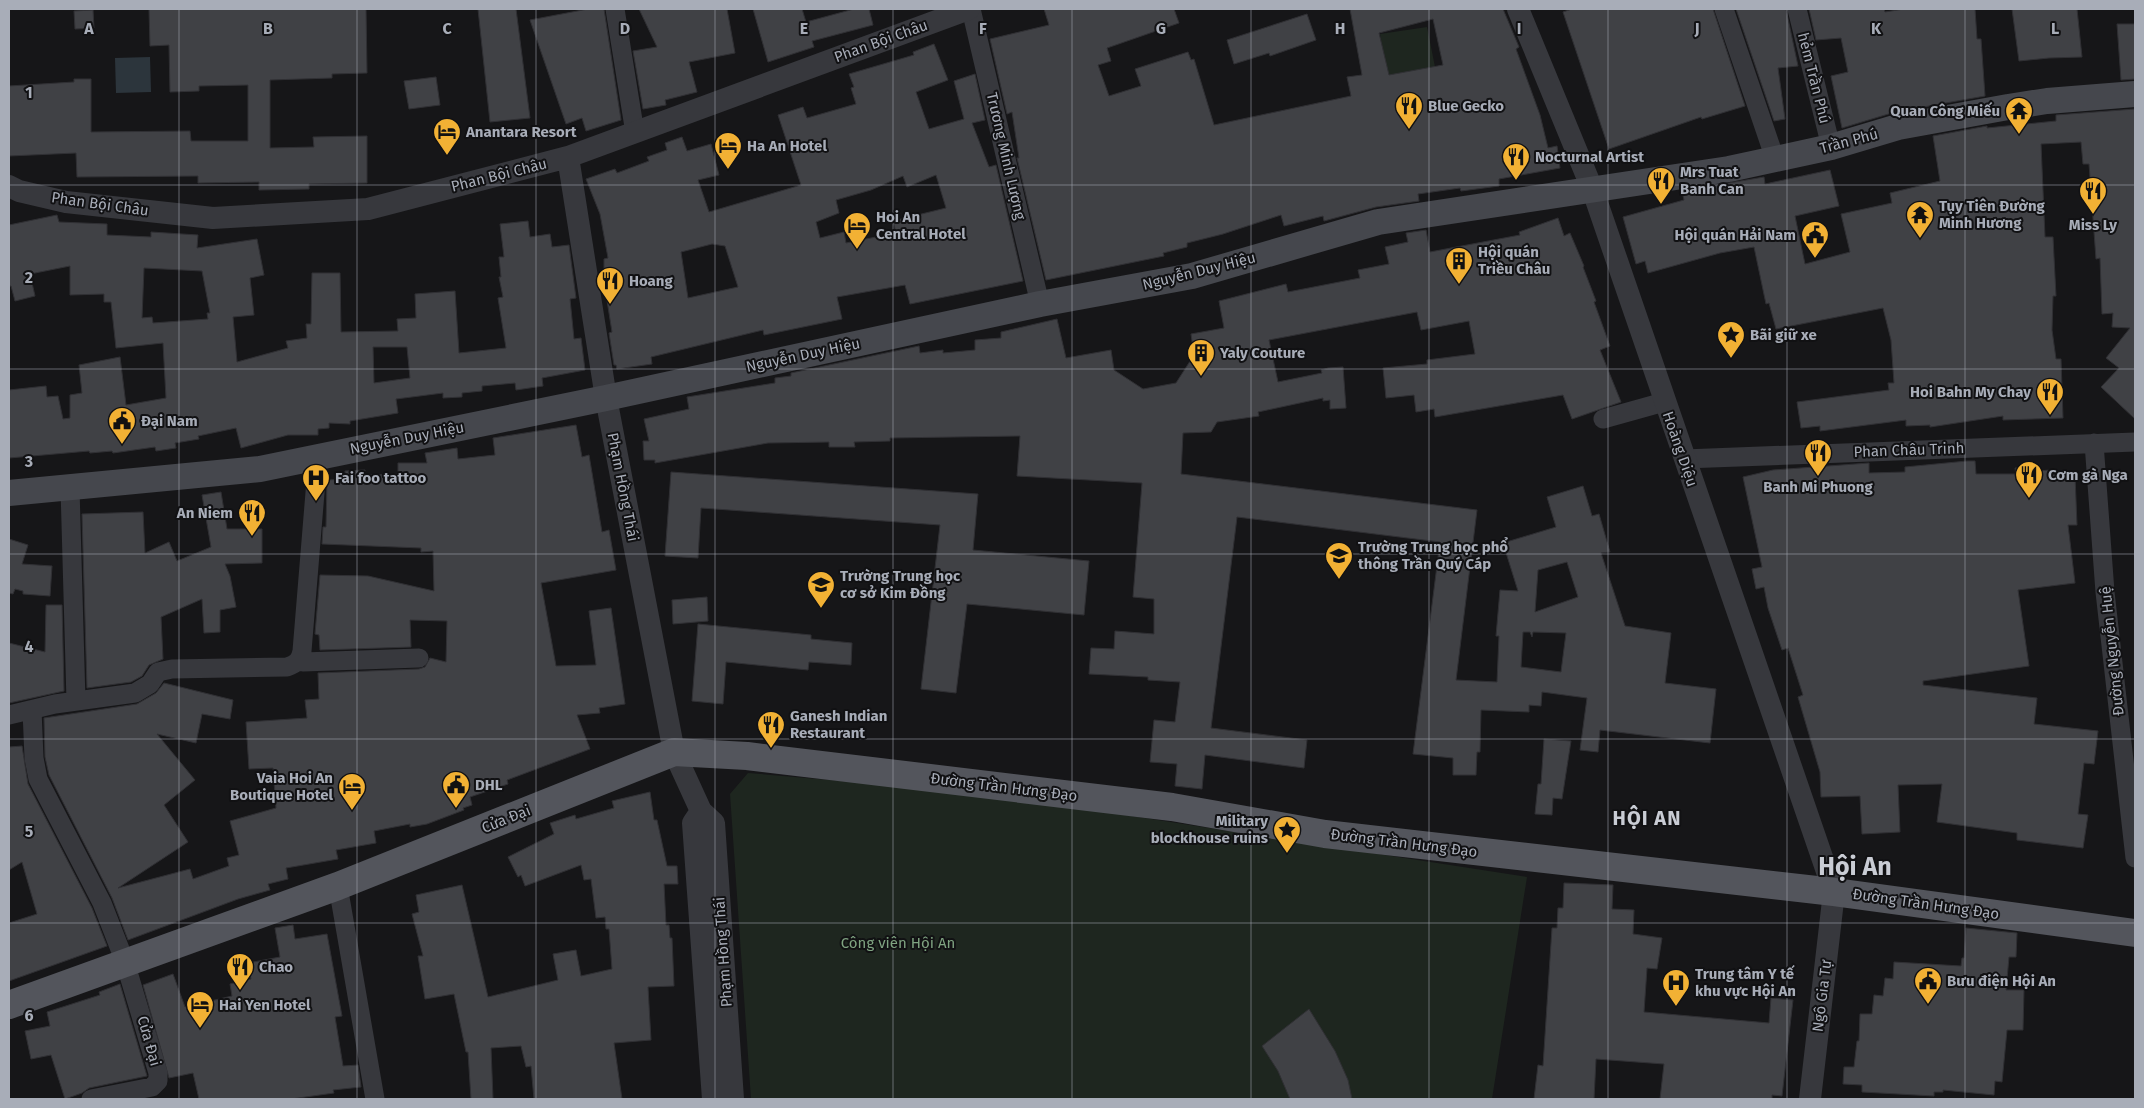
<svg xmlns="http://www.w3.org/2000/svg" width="2144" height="1108" font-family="'Fira Sans',sans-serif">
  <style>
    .green { fill: #1e261f }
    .water { fill: #2c353c }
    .building { fill: #404145; stroke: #303034; fill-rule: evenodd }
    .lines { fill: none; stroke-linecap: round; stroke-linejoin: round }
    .minor { stroke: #37383d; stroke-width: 19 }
    .tertiary { stroke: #37383d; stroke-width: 22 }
    .secondary { stroke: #45474d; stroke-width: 26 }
    .primary { stroke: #53555c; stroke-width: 28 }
    .grid { fill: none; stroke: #a8adb8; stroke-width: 1; stroke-opacity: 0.55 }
    .labels { text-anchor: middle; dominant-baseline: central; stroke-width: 4; stroke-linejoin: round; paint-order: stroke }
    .street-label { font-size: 15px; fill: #a8adb8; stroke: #111113 }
    .poi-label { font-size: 15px; font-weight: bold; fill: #a8adb8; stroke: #111113; text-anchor: start }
    .park-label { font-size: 15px; fill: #7fa381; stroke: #111113 }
    .district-label { font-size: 20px; font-weight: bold; letter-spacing: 1px; fill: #c9ccd4; stroke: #111113 }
    .town-label { font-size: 25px; font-weight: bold; fill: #c9ccd4; stroke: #111113 }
    .grid-label { font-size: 16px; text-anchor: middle; font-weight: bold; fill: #a8adb8; stroke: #111113; stroke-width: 4; stroke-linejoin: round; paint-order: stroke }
  </style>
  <rect width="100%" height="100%" fill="#161618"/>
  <path class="green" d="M1427 27 1435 67 1386 76 1380 34Z
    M748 773 983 793 1527 877 1492 1099H751L730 794Z"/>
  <path class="water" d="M150 57 151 92 116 93 115 58Z"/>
  <path class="building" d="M149 9H366L367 73 332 74V78L270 80V148L314 147 313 137 367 136V183L309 184V189L259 190V182L198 183V176L77 177 76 153 9 156V86L74 82V79H91V132L190 131 191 141H248V85L199 86V91L170 92 169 45 150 46Z
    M478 9H516L530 118 490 122Z
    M588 9H604L621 120 586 131 582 118 566 124 530 20Z
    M639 9H727L735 53 689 62 697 92 665 100 666 105 643 109 633 51 657 47Z
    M753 9H802L806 22 854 9H869L873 25 812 41 814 47 768 62Z
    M1044 9H1174L1179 23 1107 48 1111 61 1098 65 1109 96 1141 86 1135 69 1188 52 1191 60 1194 59 1214 125 1351 96 1347 77 1362 75 1350 9H1503L1519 47 1516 49 1540 115 1548 148 1557 146 1560 168 1499 179V186L1461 191 1460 188 1418 194 1419 201 1376 207 1324 221 1323 216 1284 226 1281 215 1223 234 1187 243V247L1163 253 1164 256 1046 280 1017 158H1019L1012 112 1007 114 990 39 1049 25ZM1433 19 1443 65 1389 75 1379 33Z
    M1572 9H1713L1745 106 1702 119 1701 117 1609 149 1563 12Z
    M1736 9H1786L1798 66 1778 68 1785 119 1774 121Z
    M1809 9H1884L1885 12 1904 9H1975L1977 39H1981L1985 96 1895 112 1842 128 1831 76 1848 72 1841 38 1816 40Z
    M2012 9H2077L2082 57 2049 58 2019 61Z
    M93 10 94 28 75 29 74 11Z
    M1307 14 1316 40 1270 56 1269 53 1234 64 1227 40Z
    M2117 24H2135V79L2121 80Z
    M934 44 948 80 916 92 929 129 964 119 954 81 975 74 985 120 972 123 989 167 996 165 1023 281 910 304 905 285 837 297 842 319 764 335 763 330 651 357 652 364 617 369 616 365H614L609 333 612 332 606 294H604V259L608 258 600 214 586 179 615 169 617 173 649 161 647 157 667 150 665 143 682 137 687 151 711 144 719 175 698 180 709 212 801 185 778 115 803 107 807 118 856 104 851 88 854 87 849 74 914 55 913 52ZM936 175 946 208 893 221 896 233 846 243 844 232 820 238 816 222 839 213 836 200 871 190 903 176 907 187ZM712 244 725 246 738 287 688 298 681 252Z
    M436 77 440 105 409 109 404 81Z
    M2135 109V419L2101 387 2119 368 2106 358 2130 328 2112 327 2113 313 2102 314 2100 258 2096 259 2089 164H2083L2081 142 2041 144 2045 237H2053L2054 257 2056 296H2053L2052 330 2056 359H2061L2063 418 2003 420V416L1930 427V425L1906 426V420L1820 431V426L1801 428 1797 402 1889 390 1888 383H1894L1891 340 1883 308 1776 329 1769 303 1766 304 1754 247 1720 253 1648 273 1645 261 1636 264 1623 217 1684 200 1682 191 1764 177 1765 184 1830 170 1839 206 1795 216 1805 264 1850 252 1841 214 1892 203 1890 193 1940 181 1933 136 1987 126V128L2056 121V115Z
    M57 215 59 222 107 224V235L151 237V232L198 235 197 248 257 239 264 275 250 278 254 315 233 317 237 362 288 348 286 341 307 338 306 324H311L312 273H340L341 332 398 331 397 319 416 318 415 294 455 291 459 353 506 348 498 298 503 297 499 277H501L499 257H504L500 224 528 221 530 237 550 234 552 247 569 245 576 298 570 299 574 339 581 338 585 370 542 378 543 386 516 390 515 383 482 386V391L462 393V397L443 398V393L396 399 398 413 350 421V424L329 423V428L318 429V435H288L241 448 236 428 198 436 199 439 175 443 176 448 156 451 155 447 113 453 112 451 90 453 89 451 9 458V390L46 386 47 397 58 396 63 419 70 418V395L82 393 79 365 120 357 126 405 166 398 163 343 116 348 111 302H104V294L70 295V266L30 274 35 296 15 301 11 286H9V225ZM144 268 202 271 210 313H207L208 319 153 323 152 317 142 318ZM373 347H407L410 378 374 383Z
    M1558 218 1564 236 1570 233 1584 266 1583 267 1596 301 1594 302 1610 346 1600 350 1621 402 1572 419 1563 395 1435 417 1434 409 1416 412 1414 395 1386 398 1383 368 1427 364V360L1475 354 1469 321 1421 330 1417 312 1269 340 1278 382 1322 373 1321 370 1328 368 1343 367 1346 408 1330 409V400L1323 401V398L1258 412 1259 416 1217 422 1211 432 1183 433 1181 474 1477 510 1456 680 1497 682 1499 636H1496L1500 590 1518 591 1503 543 1556 527 1547 497 1583 486 1592 516 1599 514 1610 552 1601 553 1625 626 1671 633 1665 683 1716 689 1710 743 1600 730 1598 752 1580 750 1587 698 1542 692 1541 706 1529 705V712L1481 710 1480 752H1477L1476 775H1453V758L1413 754 1440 542 1237 517 1211 728 1307 740 1304 768 1205 755 1202 789 1175 786 1177 764 1150 762 1154 720 1175 722 1180 682 1148 680V677L1089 674 1091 648 1114 649 1115 631 1154 634V599L1133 597 1142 483 1017 476 1020 436 890 438V441L854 442 855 447H829V442L768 443 655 463V460H644L643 441H649L644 419 689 409 687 397 775 383V378L791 376V373L919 346 920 353 943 350V353L975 350V340L1001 338V332L1057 319 1066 358 1111 350 1114 370 1143 389 1176 383 1194 355 1191 334 1224 328 1219 301 1286 284 1288 292 1360 278 1358 270 1389 264 1385 247 1408 242 1406 233 1426 230 1430 252 1520 235 1519 232ZM1567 562 1578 597 1535 612 1538 570ZM1523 632H1530L1532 637 1533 632 1566 633 1561 672 1521 667Z
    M576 425 582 457 589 455 602 532 609 530 616 570 541 583 556 666 596 665 589 611 611 608 625 704 599 708 600 713 577 715 590 749 507 780 508 784 470 797 472 805 463 808 464 810 427 824 410 827V824L374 831 376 843 336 850 338 859 286 868 288 879 268 884 270 890 238 899 128 940 112 898 49 775 45 757 44 718 137 704 156 693 164 683 233 700 230 719 202 714 196 743 157 734 195 780 164 805 188 842 118 888 190 869 193 879 229 866 227 858 239 855 230 821 276 808 273 768 249 769 246 722 307 718 305 700 319 699 318 673 419 669 425 667 430 658 446 662 447 621 410 620 411 647 320 650 319 635 315 634 320 575 368 576 434 591 433 551 421 552V548L322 544 323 527H326L327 480 346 479 345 471 365 470V475L398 474V463H427L425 453 457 448 458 459 495 455 493 438Z
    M1967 461H1975L1976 474H2016L2015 468 2036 466 2037 471 2051 470 2052 475H2075L2077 525H2068L2075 583 2018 590 2029 666 1923 681V685L2037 698 2034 724 2098 731 2094 764 2084 763 2078 814 2088 815 2083 848 2017 840V833L1937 822 1942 784 1898 785 1900 832 1862 834 1860 796 1821 797 1820 772 1798 697 1803 695 1788 648 1782 650 1768 608 1764 587 1756 589 1752 569 1762 567 1743 477 1773 470 1869 463V473L1905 472V467Z
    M671 472 978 494 973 550 1089 561 1084 615 967 604 956 693 921 689 940 525 701 508 698 558 665 556Z
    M221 492 227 529H262V563L225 564 230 576 236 607 220 610V632L204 633 202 599 161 617 163 659 149 665 142 676 131 682 87 688 82 514 143 512 145 553 169 542 177 561 211 547 202 495Z
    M9 539 28 545 22 564 52 566 50 596 23 594V591L15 589 13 594 9 593Z
    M707 597 708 621 673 624 672 600Z
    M46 605H62L64 691 9 703V643L45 652Z
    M698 624 811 635V639L852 643 851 665 809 662 808 670 726 662 723 704 692 701Z
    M1544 739 1571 741 1562 799 1553 798 1552 815 1535 814 1538 784H1541Z
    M22 746 28 784 92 908 107 946 9 981V923L37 914 22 862 9 870V747Z
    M650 792 654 820H657L667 866H677L678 884H664L666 925H669L670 938H672L674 986 648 987 651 1040 614 1043 622 1099H534L531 1066 526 1067 521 1046 491 1048 493 1099H471L468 1052H466L454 994 425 999 418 956H423L412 914 419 912 416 895 462 885 488 997 558 980 553 954 576 950 581 976 612 969 609 929H606L605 917 596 918 591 879 584 880 581 865 525 886 521 875 518 877 508 857 554 834 550 823 575 815 576 819 614 808 612 801Z
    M1564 883 1613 885 1612 909 1634 910 1633 934 1662 938 1657 969 1647 968 1644 1012 1769 1023 1771 998 1793 1000 1782 1096 1772 1095V1099H1660L1664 1064 1596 1059 1594 1099H1534L1538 1065 1543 1066 1552 928H1557L1558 908H1563Z
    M293 925 295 939 327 934 342 1016 335 1017 343 1066 358 1065 361 1087 333 1090 334 1093 291 1099H199L193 1073 169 1078 143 985 173 974 185 1007 232 996 230 984 251 979 248 963 280 957 275 928Z
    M1966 928 2017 933 2016 957H2009L2006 990H2024L2023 1030H2007L2002 1082 1995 1081 1994 1095 1943 1090V1092H1934V1096L1862 1092V1085L1843 1084 1844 1067H1854L1857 1041H1859L1860 1014H1872L1874 995 1883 996 1885 978 1893 979 1894 962 1961 966 1962 958H1964Z
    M120 984 147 1076 89 1088 82 1093 65 1099 51 1055 31 1059 25 1031 50 1026 47 1012 100 995 99 992Z
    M1309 1009 1335 1051 1348 1080 1352 1099H1290L1278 1071 1262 1046Z"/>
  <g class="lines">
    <path class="minor" d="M615 9 635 133
      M971 9 1040 304
      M1724 9 1775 159
      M1797 9 1831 147
      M1603 419 1664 402
      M2094 443 2105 592 2135 858
      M1684 459 2135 442
      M70 488 76 701
      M300 659 303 662 419 658
      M32 710 34 758 38 779 102 903 125 962 158 1073V1081L152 1087 91 1099
      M9 715 55 704 135 693 150 684 158 672 172 669 287 667C296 664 300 661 302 651L318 456
      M338 886 375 1099"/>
    <path class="tertiary" d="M1518 9 1593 191 1834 892 1810 1099
      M568 157 606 398 674 752 701 811 714 823 733 1099
      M9 186 19 191 66 202 213 218 368 209 568 157 969 9
      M701 811 693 823 713 1099"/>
    <path class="secondary" d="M9 493 260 469 606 398 1040 304 1192 276 1378 222 1729 169 1831 147 1898 127 2008 107 2047 101 2135 94"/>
    <path class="primary" d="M9 1005 338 886 674 752 747 756 1172 807 1325 834 1834 892 2135 933"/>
  </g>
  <path class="grid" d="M179 9V1099M357 9V1099M536 9V1099M715 9V1099M893 9V1099M1072 9V1099M1251 9V1099M1429 9V1099M1608 9V1099M1787 9V1099M1965 9V1099M9 185H2135M9 369H2135M9 554H2135M9 739H2135M9 923H2135"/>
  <defs>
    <symbol id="restaurant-pin" viewBox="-11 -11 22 30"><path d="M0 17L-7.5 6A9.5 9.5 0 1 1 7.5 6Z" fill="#f2b134" stroke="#111113"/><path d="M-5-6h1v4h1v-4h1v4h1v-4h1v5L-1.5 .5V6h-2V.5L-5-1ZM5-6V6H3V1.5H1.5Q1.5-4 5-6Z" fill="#111"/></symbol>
    <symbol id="temple-pin" viewBox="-11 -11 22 30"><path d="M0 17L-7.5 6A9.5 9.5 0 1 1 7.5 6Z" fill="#f2b134" stroke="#111113"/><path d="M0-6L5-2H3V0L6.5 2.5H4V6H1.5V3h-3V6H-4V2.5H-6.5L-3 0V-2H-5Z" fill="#111"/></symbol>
    <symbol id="hotel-pin" viewBox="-11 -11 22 30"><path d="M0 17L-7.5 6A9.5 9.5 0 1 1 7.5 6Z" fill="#f2b134" stroke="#111113"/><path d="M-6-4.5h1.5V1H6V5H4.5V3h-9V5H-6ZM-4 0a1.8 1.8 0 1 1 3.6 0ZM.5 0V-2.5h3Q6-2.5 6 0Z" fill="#111"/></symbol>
    <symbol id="civic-pin" viewBox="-11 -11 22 30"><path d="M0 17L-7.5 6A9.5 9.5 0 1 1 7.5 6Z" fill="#f2b134" stroke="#111113"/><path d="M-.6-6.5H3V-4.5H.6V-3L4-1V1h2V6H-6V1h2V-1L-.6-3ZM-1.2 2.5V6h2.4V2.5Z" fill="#111"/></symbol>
    <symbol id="building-pin" viewBox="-11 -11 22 30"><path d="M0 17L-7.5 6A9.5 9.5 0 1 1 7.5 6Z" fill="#f2b134" stroke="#111113"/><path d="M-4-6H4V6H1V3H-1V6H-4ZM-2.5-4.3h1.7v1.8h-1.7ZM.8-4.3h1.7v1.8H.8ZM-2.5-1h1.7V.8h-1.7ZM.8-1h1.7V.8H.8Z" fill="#111"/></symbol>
    <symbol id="sight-pin" viewBox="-11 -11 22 30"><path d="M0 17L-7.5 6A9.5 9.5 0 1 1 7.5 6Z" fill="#f2b134" stroke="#111113"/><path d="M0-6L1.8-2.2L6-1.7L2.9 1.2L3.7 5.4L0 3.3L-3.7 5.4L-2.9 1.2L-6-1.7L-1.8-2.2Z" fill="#111"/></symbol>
    <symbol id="hospital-pin" viewBox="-11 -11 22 30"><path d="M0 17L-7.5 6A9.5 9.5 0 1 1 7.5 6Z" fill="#f2b134" stroke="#111113"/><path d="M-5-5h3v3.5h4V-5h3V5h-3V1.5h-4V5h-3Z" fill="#111"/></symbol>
    <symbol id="school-pin" viewBox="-11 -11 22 30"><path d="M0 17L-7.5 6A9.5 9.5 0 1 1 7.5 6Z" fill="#f2b134" stroke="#111113"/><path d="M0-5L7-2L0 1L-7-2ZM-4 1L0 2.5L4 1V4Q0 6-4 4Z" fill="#111"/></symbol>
  </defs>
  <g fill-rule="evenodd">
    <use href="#restaurant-pin" x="1393" y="90" width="32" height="43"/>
    <use href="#temple-pin" x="2003" y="95" width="32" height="43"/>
    <use href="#hotel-pin" x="431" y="116" width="32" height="43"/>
    <use href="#hotel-pin" x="712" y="130" width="32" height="43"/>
    <use href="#restaurant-pin" x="1500" y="141" width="32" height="43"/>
    <use href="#restaurant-pin" x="1645" y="165" width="32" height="43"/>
    <use href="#restaurant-pin" x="2077" y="175" width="32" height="43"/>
    <use href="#temple-pin" x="1904" y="199" width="32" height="43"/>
    <use href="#hotel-pin" x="841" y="210" width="32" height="43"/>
    <use href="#civic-pin" x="1799" y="219" width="32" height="43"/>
    <use href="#building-pin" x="1443" y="245" width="32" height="43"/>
    <use href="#restaurant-pin" x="594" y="265" width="32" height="43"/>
    <use href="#sight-pin" x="1715" y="319" width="32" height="43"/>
    <use href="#building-pin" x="1185" y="337" width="32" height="43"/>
    <use href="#restaurant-pin" x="2034" y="376" width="32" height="43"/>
    <use href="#civic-pin" x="106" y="405" width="32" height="43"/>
    <use href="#restaurant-pin" x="1802" y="437" width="32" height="43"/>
    <use href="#restaurant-pin" x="2013" y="459" width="32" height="43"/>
    <use href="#hospital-pin" x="300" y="462" width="32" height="43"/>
    <use href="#restaurant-pin" x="236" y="497" width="32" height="43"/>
    <use href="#school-pin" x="1323" y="540" width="32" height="43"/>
    <use href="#school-pin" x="805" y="569" width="32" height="43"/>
    <use href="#restaurant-pin" x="755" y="709" width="32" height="43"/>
    <use href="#civic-pin" x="440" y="769" width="32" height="43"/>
    <use href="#hotel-pin" x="336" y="771" width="32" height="43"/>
    <use href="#sight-pin" x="1271" y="814" width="32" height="43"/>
    <use href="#restaurant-pin" x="224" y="951" width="32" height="43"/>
    <use href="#civic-pin" x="1912" y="965" width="32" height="43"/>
    <use href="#hospital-pin" x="1660" y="967" width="32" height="43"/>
    <use href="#hotel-pin" x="184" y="989" width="32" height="43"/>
  </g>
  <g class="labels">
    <g class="street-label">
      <text transform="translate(881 41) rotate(-20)">Phan Bội Châu</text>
      <text transform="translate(1814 78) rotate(76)">hẻm Trần Phú</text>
      <text transform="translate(1849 141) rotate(-15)">Trần Phú</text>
      <text transform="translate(1006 156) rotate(77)">Trương Minh Lượng</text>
      <text transform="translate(499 175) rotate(-14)">Phan Bội Châu</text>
      <text transform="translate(100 204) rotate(8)">Phan Bội Châu</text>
      <text transform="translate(1199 271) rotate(-14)">Nguyễn Duy Hiệu</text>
      <text transform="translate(803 355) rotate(-12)">Nguyễn Duy Hiệu</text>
      <text transform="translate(407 438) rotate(-11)">Nguyễn Duy Hiệu</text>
      <text transform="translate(1680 449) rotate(71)">Hoàng Diệu</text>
      <text transform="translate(1909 450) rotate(-2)">Phan Châu Trinh</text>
      <text transform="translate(623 487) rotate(79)">Phạm Hồng Thái</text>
      <text transform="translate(2112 651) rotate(-96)">Đường Nguyễn Huệ</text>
      <text transform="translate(1004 787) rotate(7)">Đường Trần Hưng Đạo</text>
      <text transform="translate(506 819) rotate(-22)">Cửa Đại</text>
      <text transform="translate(1404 843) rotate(7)">Đường Trần Hưng Đạo</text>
      <text transform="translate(1926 904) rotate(8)">Đường Trần Hưng Đạo</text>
      <text transform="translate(723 952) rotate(-94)">Phạm Hồng Thái</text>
      <text transform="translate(1822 996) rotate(-83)">Ngô Gia Tự</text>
      <text transform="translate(149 1041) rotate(74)">Cửa Đại</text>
    </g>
    <g class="poi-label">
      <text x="1428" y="106">Blue Gecko</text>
      <text x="2000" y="111" text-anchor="end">Quan Công Miếu</text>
      <text x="466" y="132">Anantara Resort</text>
      <text x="747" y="146">Ha An Hotel</text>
      <text x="1535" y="157">Nocturnal Artist</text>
      <text x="1680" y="172">Mrs Tuat<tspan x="1680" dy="17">Banh Can</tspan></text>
      <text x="1939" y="206">Tụy Tiên Đường<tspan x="1939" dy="17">Minh Hương</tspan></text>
      <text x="876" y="217">Hoi An<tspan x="876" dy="17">Central Hotel</tspan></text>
      <text x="2093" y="225" text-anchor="middle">Miss Ly</text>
      <text x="1796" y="235" text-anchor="end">Hội quán Hải Nam</text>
      <text x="1478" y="252">Hội quán<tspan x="1478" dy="17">Triều Châu</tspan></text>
      <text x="629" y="281">Hoang</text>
      <text x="1750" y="335">Bãi giữ xe</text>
      <text x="1220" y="353">Yaly Couture</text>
      <text x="2031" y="392" text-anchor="end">Hoi Bahn My Chay</text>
      <text x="141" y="421">Đại Nam</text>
      <text x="2048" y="475">Cơm gà Nga</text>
      <text x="335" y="478">Fai foo tattoo</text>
      <text x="1818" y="487" text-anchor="middle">Banh Mi Phuong</text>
      <text x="233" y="513" text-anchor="end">An Niem</text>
      <text x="1358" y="547">Trường Trung học phổ<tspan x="1358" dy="17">thông Trần Quý Cáp</tspan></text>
      <text x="840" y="576">Trường Trung học<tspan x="840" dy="17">cơ sở Kim Đồng</tspan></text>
      <text x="790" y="716">Ganesh Indian<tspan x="790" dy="17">Restaurant</tspan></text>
      <text x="333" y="778" text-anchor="end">Vaia Hoi An<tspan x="333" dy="17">Boutique Hotel</tspan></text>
      <text x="475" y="785">DHL</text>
      <text x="1268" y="821" text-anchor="end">Military<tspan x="1268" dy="17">blockhouse ruins</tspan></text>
      <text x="259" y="967">Chao</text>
      <text x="1695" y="974">Trung tâm Y tế<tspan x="1695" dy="17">khu vực Hội An</tspan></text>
      <text x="1947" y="981">Bưu điện Hội An</text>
      <text x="219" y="1005">Hai Yen Hotel</text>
    </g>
    <g class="park-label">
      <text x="898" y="943">Công viên Hội An</text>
    </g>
    <g class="district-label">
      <text x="1647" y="818">HỘI AN</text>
    </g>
    <g class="town-label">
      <text x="1855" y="867">Hội An</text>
    </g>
  </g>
  <g class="grid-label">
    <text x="89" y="34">A</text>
    <text x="268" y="34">B</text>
    <text x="447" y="34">C</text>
    <text x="625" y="34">D</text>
    <text x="804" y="34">E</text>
    <text x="983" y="34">F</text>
    <text x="1161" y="34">G</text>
    <text x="1340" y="34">H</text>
    <text x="1519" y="34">I</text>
    <text x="1697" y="34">J</text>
    <text x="1876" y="34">K</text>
    <text x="2055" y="34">L</text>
    <text x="29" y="98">1</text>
    <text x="29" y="283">2</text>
    <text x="29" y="467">3</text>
    <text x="29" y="652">4</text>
    <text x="29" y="837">5</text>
    <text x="29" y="1021">6</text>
  </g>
  <rect width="2144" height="1108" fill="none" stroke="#a8adb8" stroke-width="20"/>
</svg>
